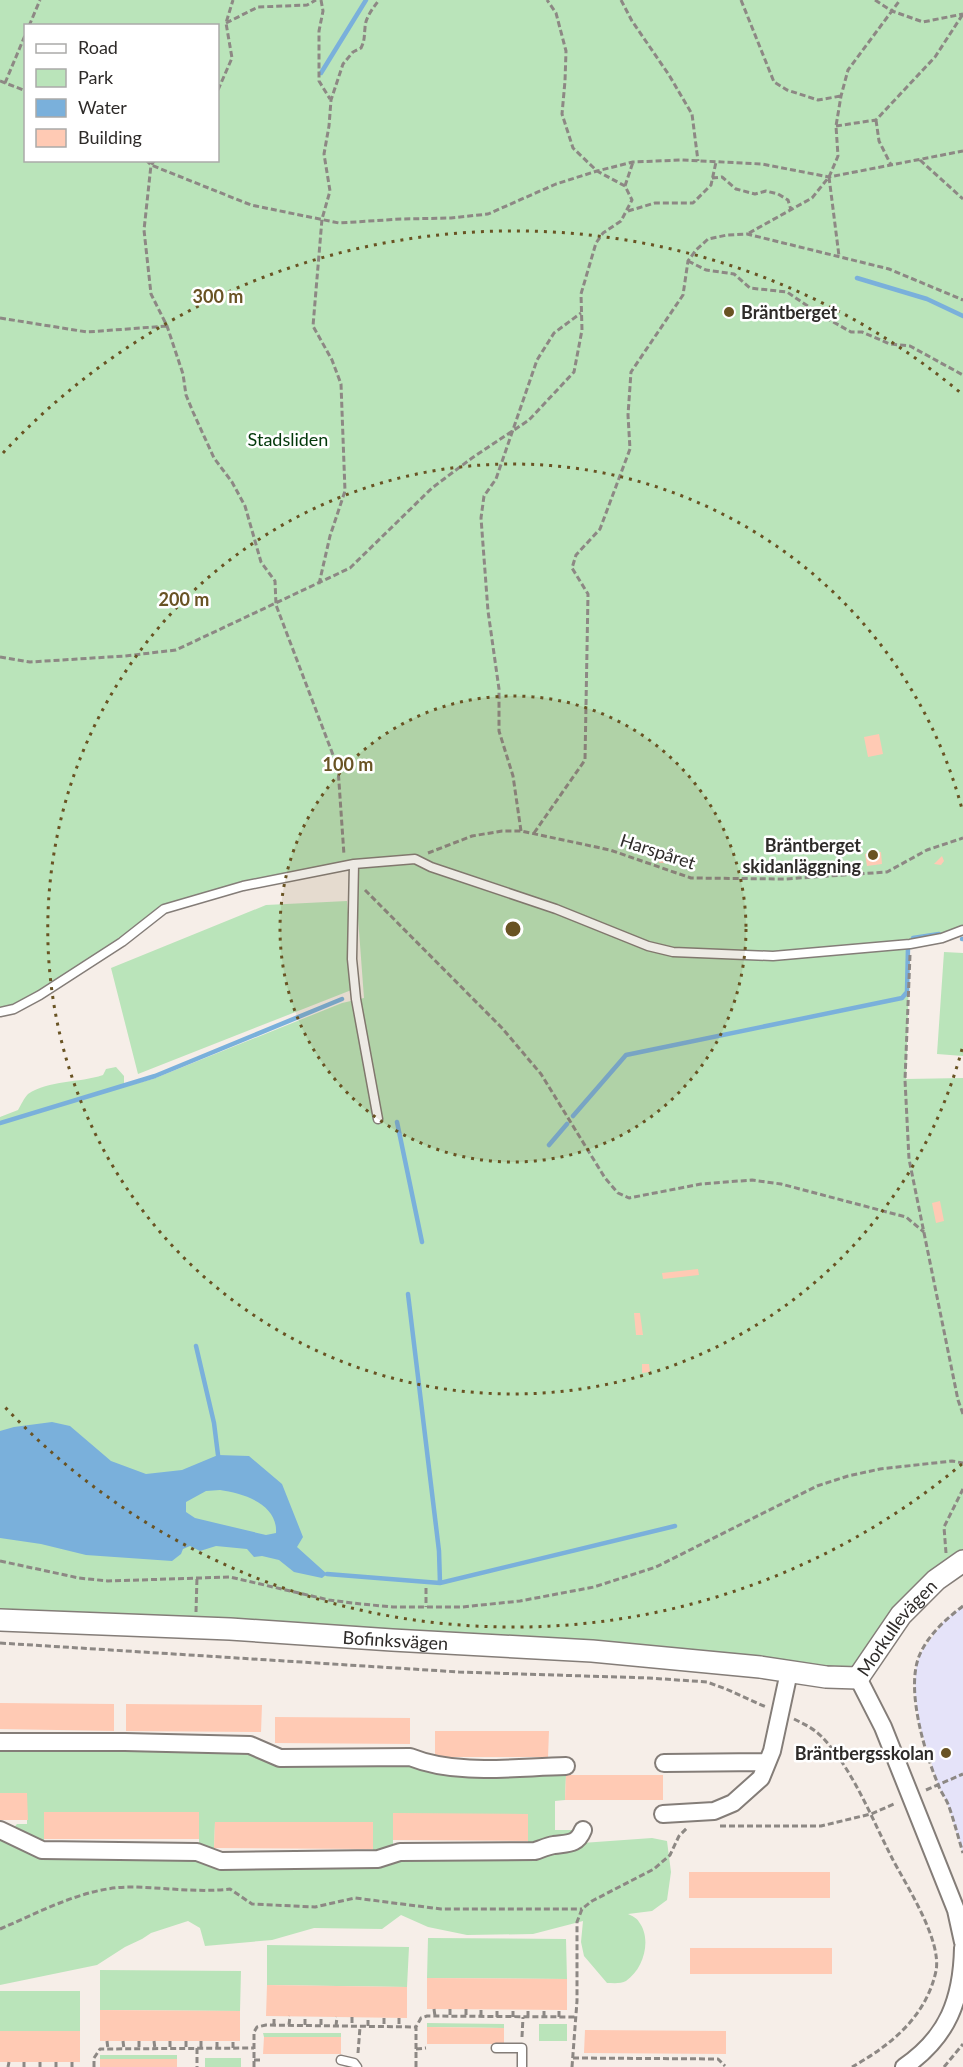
<svg xmlns="http://www.w3.org/2000/svg" width="963" height="2067" font-family="Lato,sans-serif">
  <style>
    .education { fill: #e5e3f9 }
    .green { fill: #bae4ba; fill-rule: evenodd }
    .water { fill: #7ab0db; fill-rule: evenodd }
    .lines { fill: none; stroke-linecap: round; stroke-linejoin: round }
    .stream { stroke: #7ab0db; stroke-width: 4.5 }
    .building { fill: #ffcab4 }
    .service-casing { stroke: #847d78; stroke-width: 11 }
    .minor-casing { stroke: #847d78; stroke-width: 20 }
    .tertiary-casing { stroke: #847d78; stroke-width: 24 }
    .path { stroke: #8d8884; stroke-width: 3; stroke-dasharray: 6 3; stroke-linecap: butt }
    .service { stroke: #fff; stroke-width: 8 }
    .minor { stroke: #fff; stroke-width: 16 }
    .tertiary { stroke: #fff; stroke-width: 21 }
    .ring { fill: none; stroke: #695323; stroke-width: 3; stroke-dasharray: 3 6 }
    .poi-dot { fill: #695323; stroke: #fff; stroke-width: 2 }
    .labels { text-anchor: middle; dominant-baseline: central; stroke-width: 5; stroke-linejoin: round; paint-order: stroke }
    .poi-label { font-size: 18px; font-weight: bold; fill: #2e2b29; stroke: #fff; text-anchor: end }
    .park-label { font-size: 18px; fill: #03390b; stroke: #fff }
    .street-label { font-size: 18px; fill: #2e2b29; stroke: #fff }
    .centre { fill: #695323; stroke: #fff; stroke-width: 3 }
    .ring-label { font-size: 18px; text-anchor: middle; font-weight: bold; fill: #695323; stroke: #fff; stroke-width: 5; stroke-linejoin: round; paint-order: stroke }
  </style>
  <rect width="100%" height="100%" fill="#f6eee8"/>
  <path class="education" d="M963 1606V1853L948 1805 938 1784 919 1723 915 1691 916 1669 920 1654 944 1621Z"/>
  <path class="green" d="M0 0H963V930L910 944 906 1079 963 1078V1561L858 1678 0 1620V1117L18 1110C21 1105 24 1098 28 1094 49 1080 79 1083 103 1075L106 1069 116 1067 124 1076V1087L153 1079 342 1003 364 998 354 864 243 886 164 909 40 995 0 1012ZM26 26H218V160H26Z
    M347 901 354 989 138 1074 111 968 266 905Z
    M944 952 963 953V1056L937 1054Z
    M0 1747 239 1748 397 1761 432 1773 444 1774 562 1773 566 1775 565 1800 555 1801V1830H579L580 1833 528 1847V1814H393V1849L376 1854 373 1849V1822H215L214 1854 199 1849V1812H45L44 1843 12 1830 17 1824H27V1793H0Z
    M0 1830 42 1850 221 1861 554 1845 652 1838 667 1841 671 1872 667 1900 652 1911 628 1914C632 1916 637 1918 639 1922 652 1939 644 1969 626 1981 621 1984 613 1983 607 1983L584 1956 581 1942 583 1921 533 1934 467 1935 428 1927 401 1915 382 1929 314 1928 272 1940 205 1946 200 1928 188 1921 151 1933 142 1939 125 1947 97 1965 0 1985Z
    M428 1938 566 1939 567 1979 427 1978Z
    M267 1945 409 1947 407 1987 267 1985Z
    M100 1970 241 1971 240 2011 100 2010Z
    M0 1991H80V2031H0Z
    M427 2023 504 2024V2028L427 2027Z
    M539 2024H567V2041H539Z
    M263 2033H341V2037H264Z
    M100 2055H177V2059H100Z
    M205 2058H241V2067H205Z"/>
  <path class="water" d="M52 1422 70 1426 111 1461 146 1474 182 1470 218 1455 249 1456 282 1484 303 1537 297 1547 327 1574 322 1578 294 1572 279 1560 262 1556 254 1557 247 1549 216 1546 200 1551 190 1546 183 1549 181 1554 172 1561 86 1555 41 1544 0 1538V1431L14 1427ZM220 1490C243 1493 278 1504 276 1533L266 1535 195 1518 186 1512V1502L206 1491Z"/>
  <g class="lines">
    <path class="stream" d="M321 73 366 0
      M857 278 927 299 963 316
      M913 938 939 934
      M962 939H963
      M573 1116 626 1055 902 998 907 992 908 947
      M397 1122 422 1242
      M0 1123 155 1076 342 999
      M549 1145 567 1124
      M408 1294 439 1551 440 1583
      M196 1346 214 1423 218 1455
      M327 1574 440 1583 675 1526"/>
  </g>
  <path class="building" d="M879 734 883 754 868 757 864 737Z
    M675 852 676 863H659V853Z
    M881 852 882 864 867 866 865 854Z
    M942 856 944 861 941 865 934 864Z
    M940 1201 944 1221 936 1223 932 1203Z
    M698 1269 699 1275 663 1279 662 1273Z
    M634 1313H640L643 1335H636Z
    M642 1364H649L650 1372 642 1373Z
    M0 1703 114 1704V1731L0 1729Z
    M126 1704 262 1705 261 1732 126 1731Z
    M275 1717 410 1718V1744L275 1743Z
    M435 1731H549L548 1757H435Z
    M566 1775H663V1800H565Z
    M0 1793H27L28 1820H0Z
    M44 1812H199V1839H44Z
    M393 1813 528 1814V1841L393 1840Z
    M215 1822H373V1849L214 1848Z
    M689 1872H830V1898H689Z
    M690 1948H832V1974H690Z
    M427 1978 567 1979V2010L427 2009Z
    M267 1985 407 1987V2018L266 2016Z
    M100 2010 240 2011V2041H100Z
    M427 2027 504 2028V2044H427Z
    M585 2030 726 2031V2054L584 2053Z
    M0 2031H80V2062H0Z
    M264 2037H341V2054H263Z
    M100 2059H177V2067H100Z"/>
  <g class="lines">
    <defs>
      <path id="service" d="M354 864 352 959 356 999 378 1119
        M0 1012 14 1009 40 995 122 942 164 909 243 886 354 864 415 859 431 867 556 909 648 946 673 952 773 956 910 944 942 938 963 930
        M496 2048H522V2067
        M341 2060 354 2063 357 2067"/>
      <path id="minor" d="M858 1678 883 1727 956 1910 963 1942
        M0 1742H125L250 1745 280 1758 410 1757C457 1776 515 1767 566 1766
        M664 1763 767 1762
        M663 1814 714 1811 733 1803 761 1778 772 1751 789 1672
        M0 1830 42 1850 197 1852 221 1861 378 1859 400 1852 535 1851C541 1849 548 1846 554 1845 568 1843 577 1845 583 1830
        M904 2067C948 2037 962 1999 963 1948"/>
      <g id="tertiary">
        <path id="s1" d="M0 1620 230 1629 392 1640 592 1651 760 1667 826 1677 858 1678 901 1615 936 1580 963 1561"/>
      </g>
    </defs>
    <use href="#service" class="service-casing"/>
    <use href="#minor" class="minor-casing"/>
    <use href="#tertiary" class="tertiary-casing"/>
    <path class="path" d="M321 0 323 11 319 31V81L330 99
      M621 0 632 21 669 75 692 114 698 161
      M741 0 774 82 787 90 818 100 841 96
      M875 0 892 11 923 22 963 14
      M226 23 258 7 307 5 316 0
      M29 26 40 0
      M0 81 26 91
      M5 83 26 33
      M218 90 232 58 226 23 233 0
      M876 120 879 141 891 165
      M836 126 876 120 935 57 963 14
      M146 160 151 165 251 205 339 223 401 219 451 218 488 214 556 184 597 171 633 162 682 160 762 164 829 177 963 151
      M155 160 151 165 144 230 151 294 167 326 183 374 186 395 193 412 214 458 232 482 245 506 261 562 275 581 276 605 338 768 344 855
      M920 160 963 199
      M829 177 839 256
      M712 178 722 177 736 189 755 194 766 191 778 194 788 200 791 210
      M625 186 633 162
      M628 211 655 203H693L711 185 716 162
      M749 233 812 198 829 177 838 156 836 126 841 96 848 70 900 0
      M688 261 706 270 734 274 750 288 787 292 821 315 851 332H862L890 344 910 346 963 375
      M0 318 87 332 167 326
      M319 584 330 536 345 491 341 384 332 360 313 326 322 219 330 191 324 154 329 126 331 100 343 64 353 52 361 48C365 40 364 37 365 28 365 18 373 8 379 0
      M0 657 30 662 125 656 176 650 350 568 432 488 472 458 529 420 574 372 582 330 581 294 596 243 603 233 621 221 632 200 625 186 597 171 573 148 562 114 565 81 566 51 556 13 547 0
      M521 831 513 776 499 731V689L488 611 481 518 484 496 496 479 537 360 554 333 581 313
      M534 833 585 760 588 594 572 568 576 555 600 529 630 449 628 415 631 372 683 295 688 261 696 250 708 239 727 235 747 234 889 269 963 300
      M428 853 472 836 502 831H521L610 850 691 878 785 879 887 872 927 850 963 838
      M365 890 502 1028 541 1074 605 1178 618 1193 629 1198 701 1184 752 1180 781 1184 906 1217 924 1232
      M910 955 905 1080 909 1159 958 1400 963 1414
      M946 1553 944 1527 963 1489
      M0 1561 79 1578 108 1581 230 1577 329 1600 361 1604 393 1607H462L520 1601 594 1587 656 1567 817 1486 848 1476 880 1469 952 1461 963 1463
      M426 1588V1607
      M963 1606C946 1619 929 1634 920 1654 905 1687 924 1751 938 1784 940 1791 945 1797 948 1804 954 1820 958 1837 963 1853
      M196 1612 197 1577
      M0 1643 459 1672 649 1678 707 1682 726 1689 766 1707
      M794 1719C804 1724 813 1728 821 1736 853 1769 871 1817 892 1858 906 1885 942 1940 936 1971 926 2017 891 2045 852 2067
      M926 1790 963 1774
      M720 1826H821L871 1814 894 1804
      M0 1929C40 1912 83 1888 128 1887 162 1887 196 1893 230 1889L252 1904 315 1907 355 1898 441 1909H582
      M434 2009 435 2016
      M450 2009V2016
      M466 2009V2016
      M481 2016V2009
      M352 2017V2026
      M497 2017V2009
      M513 2017V2010
      M528 2017V2010
      M544 2017V2010
      M559 2017V2010
      M384 2018V2026
      M399 2018V2027
      M274 2025V2016
      M289 2025 290 2016
      M305 2025V2016
      M321 2025V2017
      M336 2026 337 2017
      M368 2026V2017
      M522 2037 523 2017
      M107 2041 108 2049
      M123 2041 124 2049
      M139 2041V2049
      M154 2041 155 2049
      M170 2041V2049
      M186 2041V2049
      M201 2041V2048
      M197 2048V2067
      M217 2048V2041
      M233 2048V2041
      M416 2049 426 2048
      M358 2053 360 2027
      M573 2058 718 2059 725 2066
      M254 2060H263
      M8 2067 9 2062
      M24 2067V2062
      M40 2067V2062
      M56 2067V2062
      M72 2067V2062
      M94 2067V2058L100 2049 254 2048
      M254 2067V2032L257 2027 266 2025 415 2027
      M416 2067V2027L421 2018 427 2016 575 2017
      M572 2067 577 2001V1922L582 1909 592 1901 654 1869 670 1855 679 1836 687 1828
      M944 2067 963 2044"/>
    <use href="#service" class="service"/>
    <use href="#minor" class="minor"/>
    <use href="#tertiary" class="tertiary"/>
  </g>
  <circle cx="513" cy="929" r="233" fill="#695323" fill-opacity=".12"/>
  <g class="ring">
    <circle cx="513" cy="929" r="233"/>
    <path d="M962 1049A465 465 0 1 1 962 809"/>
    <path d="M962 1464A698 698 0 0 1 3 1405M3 453A698 698 0 0 1 962 394"/>
  </g>
  <g class="poi-dot">
    <circle cx="729" cy="312" r="6"/>
    <circle cx="873" cy="855" r="6"/>
    <circle cx="946" cy="1753" r="6"/>
  </g>
  <g class="labels">
    <g class="poi-label">
      <text x="741" y="312" text-anchor="start">Bräntberget</text>
      <text x="861" y="845">Bräntberget<tspan x="861" dy="21">skidanläggning</tspan></text>
      <text x="934" y="1753">Bräntbergsskolan</text>
    </g>
    <g class="park-label">
      <text x="288" y="439">Stadsliden</text>
    </g>
    <g class="street-label">
      <text transform="translate(658 851) rotate(18)">Harspåret</text>
      <text stroke="none"><textPath href="#s1" startOffset="924">Morkullevägen</textPath></text>
      <text stroke="none"><textPath href="#s1" startOffset="396">Bofinksvägen</textPath></text>
    </g>
  </g>
  <circle cx="513" cy="929" r="9" class="centre"/>
  <g class="ring-label">
    <text x="218" y="303">300 m</text>
    <text x="184" y="606">200 m</text>
    <text x="348" y="771">100 m</text>
  </g>
  <rect x="24" y="24" width="195" height="138" fill="#ffffff" stroke="#abaaa9" stroke-width="1.5"/>
  <rect x="36" y="44" width="30" height="9" fill="#ffffff" stroke="#abaaa9" stroke-width="1.5"/>
  <text x="78" y="54" font-size="18" fill="#2e2b29">Road</text>
  <rect x="36" y="69" width="30" height="18" fill="#bae4ba" stroke="#abaaa9" stroke-width="1.5"/>
  <text x="78" y="84" font-size="18" fill="#2e2b29">Park</text>
  <rect x="36" y="99" width="30" height="18" fill="#7ab0db" stroke="#abaaa9" stroke-width="1.5"/>
  <text x="78" y="114" font-size="18" fill="#2e2b29">Water</text>
  <rect x="36" y="129" width="30" height="18" fill="#ffcab4" stroke="#abaaa9" stroke-width="1.5"/>
  <text x="78" y="144" font-size="18" fill="#2e2b29">Building</text>
</svg>
